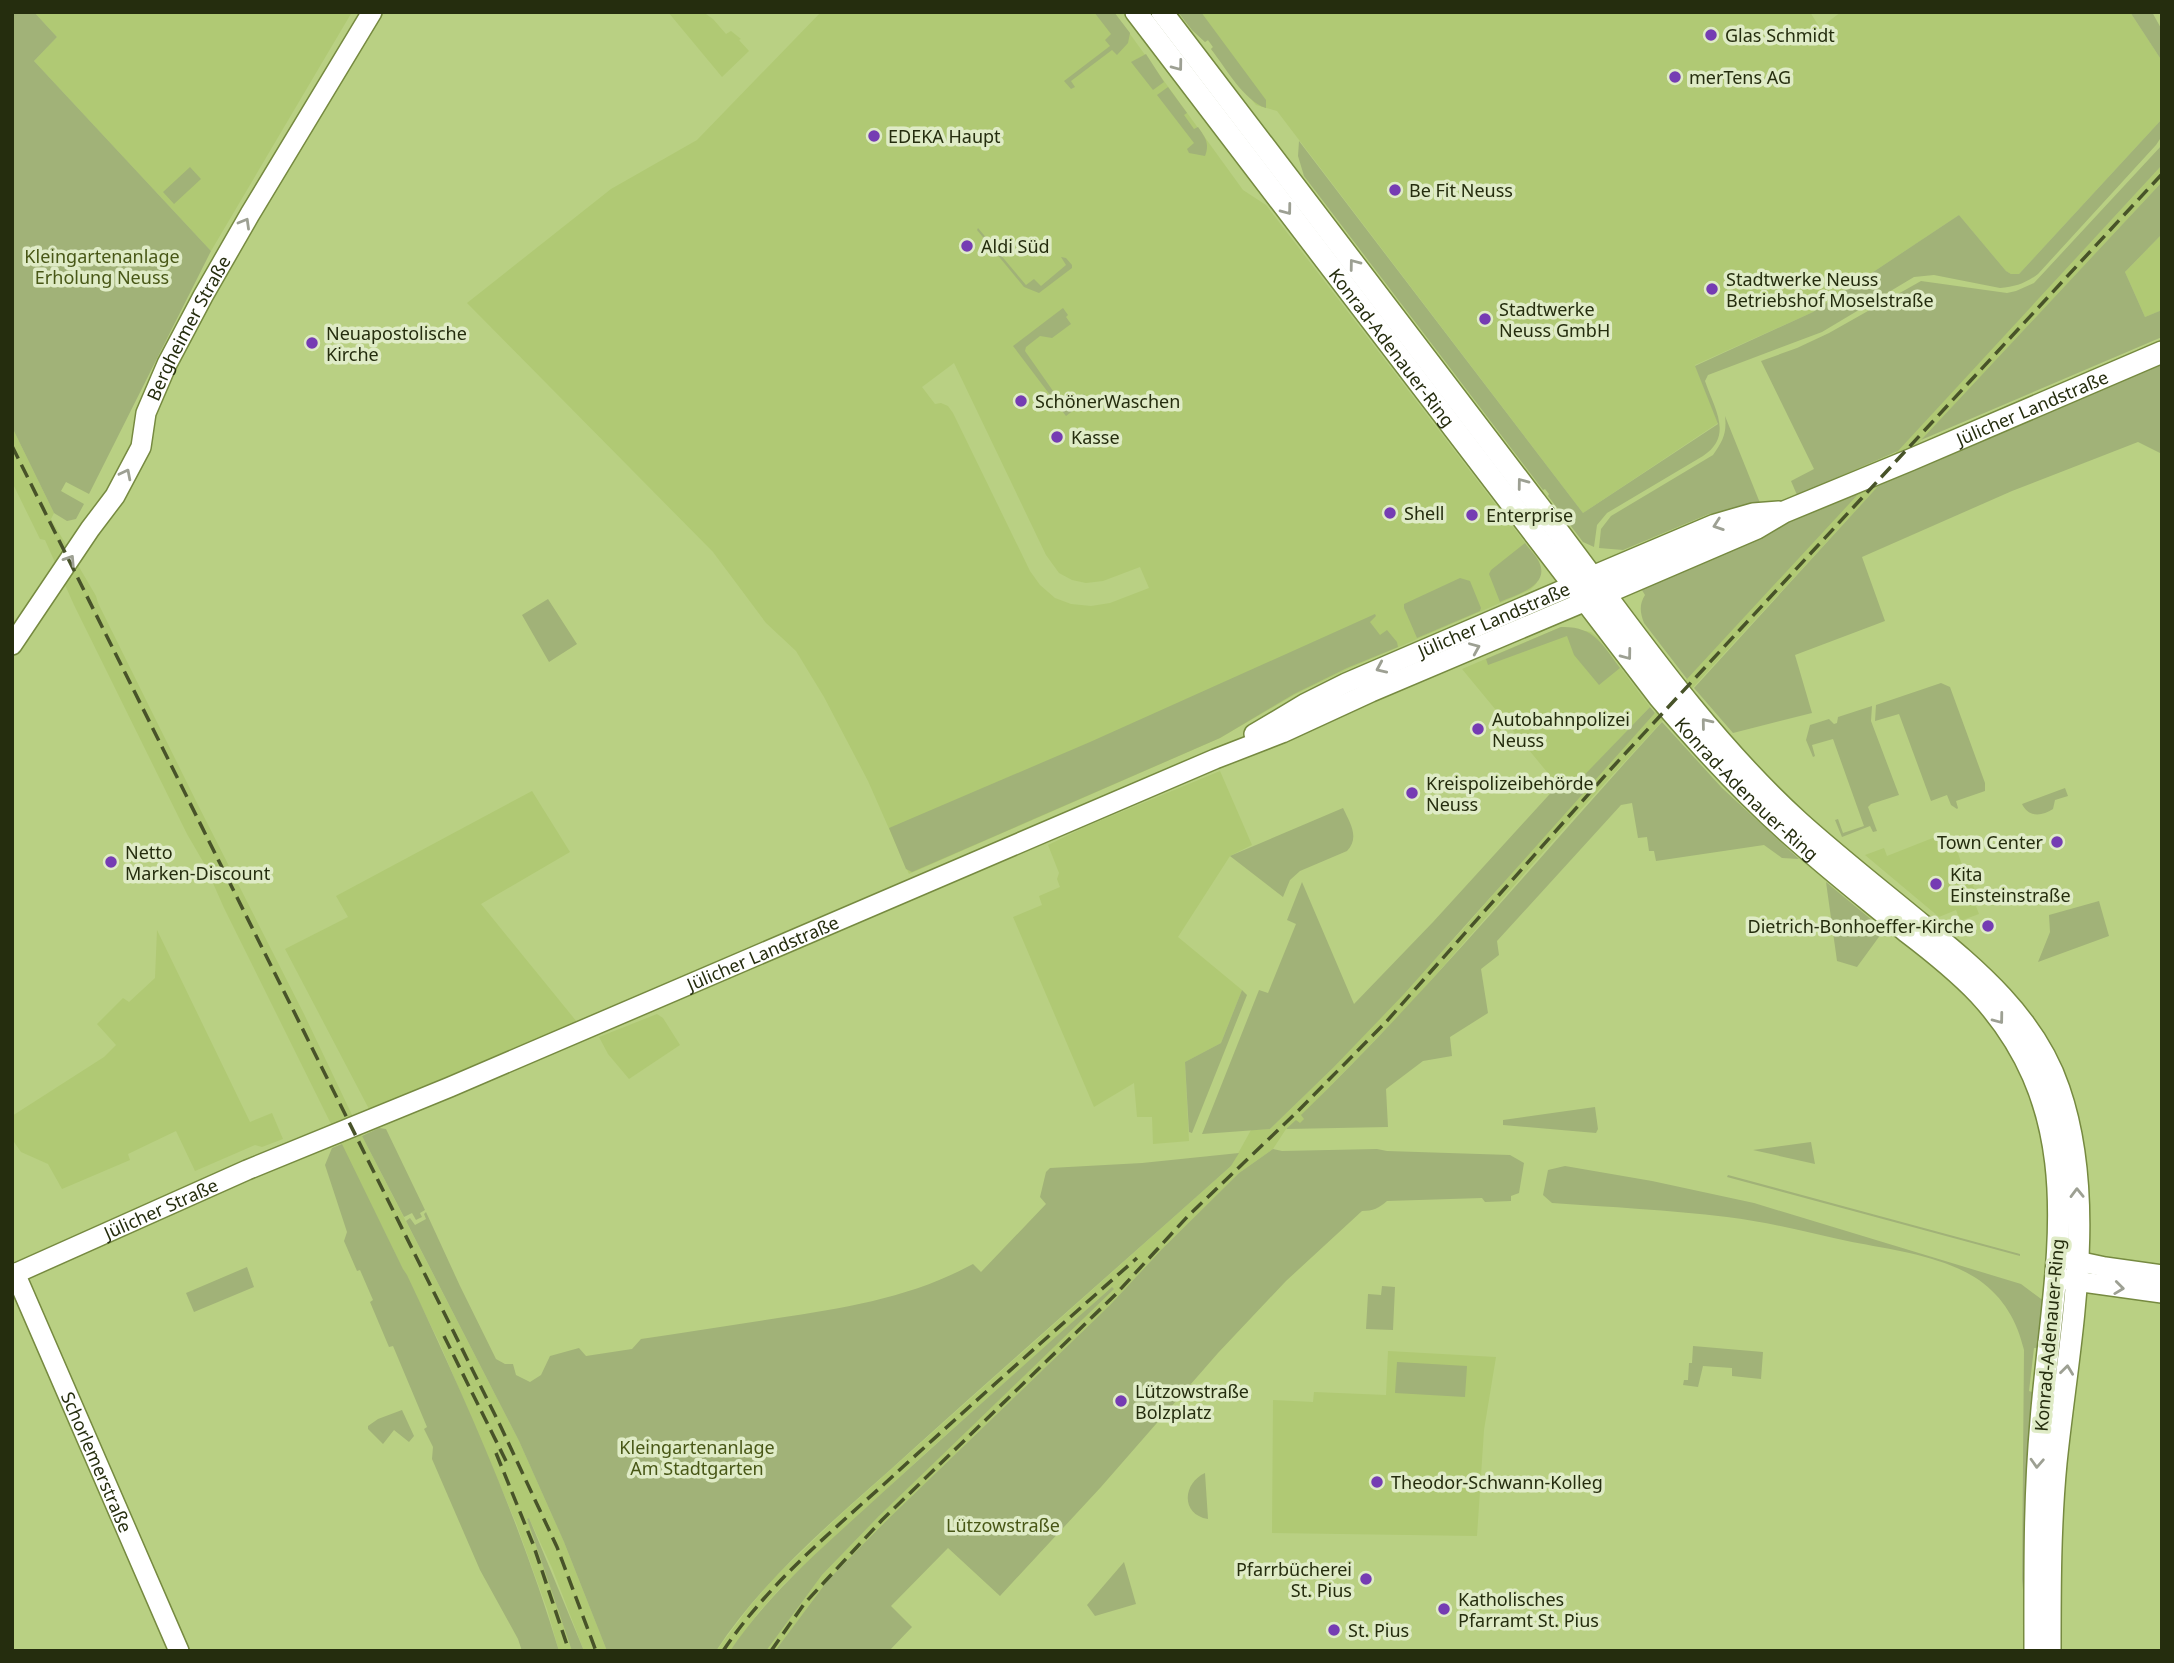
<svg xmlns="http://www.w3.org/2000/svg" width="2174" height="1663" font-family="'Noto Sans',sans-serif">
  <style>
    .built { fill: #b0c974; fill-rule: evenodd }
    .green { fill: #a1b278 }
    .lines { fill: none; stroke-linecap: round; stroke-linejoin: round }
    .secondary-casing { stroke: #768a40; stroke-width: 22 }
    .primary-casing { stroke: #768a40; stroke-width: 24 }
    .secondary { stroke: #fff; stroke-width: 19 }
    .primary { stroke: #fff; stroke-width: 21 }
    .rail { stroke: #485329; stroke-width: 3.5; stroke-dasharray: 14 7; stroke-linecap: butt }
    .oneway { stroke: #9da093 }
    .poi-dot { fill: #753cb3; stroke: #dfebc6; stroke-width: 2.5 }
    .labels { text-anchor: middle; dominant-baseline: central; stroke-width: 7; stroke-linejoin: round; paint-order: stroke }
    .poi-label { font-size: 18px; fill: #252d0e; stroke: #dfebc6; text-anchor: start }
    .park-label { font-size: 18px; fill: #485716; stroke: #dfebc6 }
    .street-label { font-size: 18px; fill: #252d0e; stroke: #dfebc6 }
  </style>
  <rect width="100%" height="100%" fill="#b9d083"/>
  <path class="built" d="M34 12H352L211 251 34 61 57 37Z
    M668 12H703L713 19 726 34 731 31 741 39 739 40 749 51 722 77Z
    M821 12H1114L1243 190 1266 205 1539 561 1541 569 1536 584 1530 590 1348 669 1294 695 1220 738 909 874 868 781 824 697 796 651 766 623 713 552 467 303 611 189 697 140ZM954 363 1046 555 1059 573 1072 580 1086 583 1103 581 1140 567 1149 588 1110 603 1091 606 1071 604 1055 598 1040 585 1030 571 953 413 948 406 941 403 935 404 922 387Z
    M1178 12H1810L1820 28 1841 12H2130L2162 61V119L2019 274H2011L2006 271 1959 215 1813 312 1695 365 1718 423 1583 513 1277 111 1256 105 1211 49 1213 47 1208 40 1205 42 1192 30Z
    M2162 165V182L1880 484 1575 816 1412 1002 1302 1115 1305 1119 1300 1124 1296 1121 1286 1129 1273 1149 1239 1173 1162 1249 1110 1305 885 1522 828 1580 775 1651H766L822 1575 879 1516 1112 1287 930 1449 783 1585 758 1613 730 1651H716L750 1606 775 1577 840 1515 1231 1166 1251 1130 1270 1129 1334 1067 1465 927 1568 808 1655 713Z
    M2162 234V310L2145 317 2125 272Z
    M12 427 54 513 51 519 96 596 98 603 197 803 304 1014 362 1136 519 1441 564 1542 607 1651H584L552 1568 529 1518 527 1519 572 1651H559L547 1609 516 1523 440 1344 224 908 205 865 187 834 74 605 45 540 40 539 12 482Z
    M1561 627 1591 632 1597 637 1650 707 1566 795 1462 669Z
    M1220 771 1252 845 1230 856 1178 937 1242 990 1221 1043 1185 1062 1189 1141 1153 1144 1152 1117H1137L1134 1083 1094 1107 1013 917 1042 905 1039 896 1060 887 1057 879 1059 873 1048 845 1085 827Z
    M532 791 570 852 481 904 577 1022 369 1109 285 949 348 917 336 896Z
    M1948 832 1954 848H1956L1966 876 1969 875 1976 894 1972 896 1979 914 1960 921 1956 910 1939 917 1865 855 1884 848 1887 856Z
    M157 930 250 1122 272 1113 283 1139 262 1147 255 1145 195 1171 176 1131 128 1154 130 1160 62 1189 48 1164 21 1152 12 1139V1116L104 1057 116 1045 97 1024 123 998 129 1002 155 978Z
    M657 1014 663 1018 680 1045 629 1079 608 1054 599 1037Z
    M1388 1351 1496 1357 1484 1430 1477 1536 1272 1533 1273 1400 1313 1402 1314 1392 1386 1395Z"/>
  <path class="green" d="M12 12H34L57 37 34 61 211 251 89 494 66 482 61 491 84 504 76 519 67 521 54 513 12 427Z
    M1094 12H1114L1130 33 1128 43 1117 55 1112 50 1071 81 1075 87 1071 89 1064 81 1110 46 1105 40 1111 34Z
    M1178 12H1201L1266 100V108C1244 101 1225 67 1211 49L1213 47 1208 40 1205 42 1192 30Z
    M2130 12H2152L2162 30V61Z
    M1146 54 1164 82 1153 90 1131 62Z
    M1168 87 1187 113 1184 115 1194 129 1198 127C1205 137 1210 143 1205 156L1189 153 1187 149 1194 143 1157 95Z
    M2162 119V136L2156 145 2038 274C2026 283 2015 287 2000 288L1934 275 1914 277 1822 332 1708 375 1705 381C1714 408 1734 436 1703 456L1607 513 1597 525 1594 547 1583 542 1548 496 1549 494 1545 489 1543 490 1304 176 1298 156 1299 141 1583 513 1718 424 1695 366 1813 312 1959 215 2006 271 2011 274H2019Z
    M2162 145V165L1898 451 1797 495 1791 481 1814 469 1761 361 1797 348 1829 333 1921 281 2007 293 2016 291 2034 283Z
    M190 167 201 179 174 204 163 192Z
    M2162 182V234L2125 272 2145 317 2162 310V337L1921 440Z
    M978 228 1026 285 1034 279 1041 286 1066 265 1061 257 1066 258 1072 265V268L1039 293 1024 287 977 230Z
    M1063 308 1068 315 1066 317 1071 324 1052 338 1040 336 1026 347 1025 351 1065 408 1084 394 1088 399 1066 416 1013 346Z
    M2162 363V454L2138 442 2012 491 1862 557 1885 621 1795 655 1812 713 1733 733 1694 688 1880 484Z
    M1725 416 1760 503 1709 514 1623 550 1599 548 1601 529 1611 516 1713 455C1723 441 1727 433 1725 416Z
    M1862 490 1687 679 1644 623C1640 612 1639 605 1645 595L1640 587Z
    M1525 543C1529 549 1536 555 1539 562 1551 586 1515 595 1500 602L1489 574 1491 570Z
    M1460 578 1470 581 1481 608 1480 611 1417 638 1404 608V604Z
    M548 599 577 644 549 662 522 615Z
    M1375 614 1376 616 1370 622 1380 635 1387 630 1397 642 1398 647 1347 668 1294 694 1220 738 912 872 906 869 889 828 1090 742Z
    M1561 627C1594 626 1602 644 1620 668L1599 685 1574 655 1567 636 1488 665 1486 659Z
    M1941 683 1950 687 1985 783V791L1956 801 1958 808 1957 809 1951 805 1947 795 1931 801 1899 714 1875 721 1876 705Z
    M1872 706 1871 721 1899 795 1871 804 1868 807 1877 831 1873 832 1870 826 1842 837 1835 820 1838 819 1843 833 1864 826 1833 739 1812 745 1815 756 1813 757 1806 740 1810 725 1829 719 1834 724 1837 723 1838 717Z
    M1650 707 1655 713 1404 994 1334 1067 1270 1129 1202 1134 1259 990 1268 993 1296 924 1287 920 1302 882 1354 1004 1433 922 1558 785 1566 794Z
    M1662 722 1722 788 1799 859 1782 858 1764 845 1656 861 1654 851H1649L1647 837 1638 838 1632 803 1621 805 1497 941 1499 955 1481 969 1488 1013 1450 1037 1452 1056 1423 1061 1386 1089 1388 1127 1286 1129 1296 1120 1300 1123 1304 1119 1301 1115C1429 991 1542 853 1662 722Z
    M2065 788 2068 796 2055 800 2053 809C2042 816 2029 818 2022 804Z
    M1343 808C1350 823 1360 837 1347 851L1300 871 1290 880 1283 897 1230 856Z
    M1826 882 1884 930 1857 967 1837 961Z
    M2099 901 2109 936 2038 962 2050 932 2049 915Z
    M1242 990 1247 995 1192 1133 1189 1132 1185 1062 1221 1043Z
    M1595 1107 1598 1129 1596 1133 1503 1125V1120Z
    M379 1128 386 1129 425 1210 420 1213 422 1217 416 1220 412 1213 404 1217 362 1136Z
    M1811 1142 1815 1164 1753 1150Z
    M342 1144 403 1269 407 1275C465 1398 520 1521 559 1651H522L518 1639 480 1570 432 1459 433 1447 424 1429 427 1427 393 1346 389 1347 370 1302 373 1300 360 1270 357 1271 344 1241 347 1232 325 1165 332 1148Z
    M1273 1149 1282 1151 1377 1149 1387 1151 1510 1155 1524 1163 1519 1193 1511 1196V1201L1485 1202 1482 1198 1387 1201C1379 1208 1373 1211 1362 1211L1286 1281 1218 1353 1101 1487 1000 1596 948 1548 891 1606 912 1627 889 1651H775L828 1580 885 1522 1110 1305 1162 1249 1239 1173Z
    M1239 1153 1231 1166C1125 1261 1017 1355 911 1451 843 1513 767 1573 716 1651H607L564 1542 519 1441 406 1221 410 1218 415 1225 426 1219 424 1214 426 1212 460 1286 496 1359 505 1364H513L516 1375 530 1382 541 1375 550 1356 579 1348 586 1356 632 1349 641 1339C686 1332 732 1325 778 1318 845 1308 913 1297 973 1264L981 1272 1046 1204 1040 1197 1046 1172 1050 1168 1142 1163Z
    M1565 1166 1652 1181 1754 1203 2021 1284 2048 1304 2039 1348H2034L2029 1391 2032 1392 2034 1422 2025 1612 2022 1579 2024 1350C2017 1321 2004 1298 1979 1280 1943 1256 1894 1250 1852 1242 1811 1233 1769 1222 1727 1217 1669 1210 1610 1207 1552 1203L1543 1195 1548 1170Z
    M1728 1175 2020 1254V1256L1727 1177Z
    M247 1267 254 1287 194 1312 186 1293Z
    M1382 1286 1395 1287 1393 1330 1366 1329 1368 1294 1381 1295Z
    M1112 1287 1114 1289 879 1516 822 1575 766 1651H730C771 1590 828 1543 881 1494 958 1424 1035 1355 1112 1287Z
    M1693 1346 1763 1352 1761 1379 1732 1376V1368L1703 1366 1698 1387 1683 1385 1684 1380H1688L1689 1363H1692Z
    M1397 1362 1467 1366 1465 1397 1395 1393Z
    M402 1410 414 1436 409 1442 394 1430 383 1444 368 1429V1426L378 1419Z
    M1205 1473 1208 1519C1180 1514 1183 1483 1205 1473Z
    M529 1518 584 1651H572L527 1519Z
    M1124 1562 1136 1604 1095 1616 1087 1605Z"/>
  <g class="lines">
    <defs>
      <g id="secondary">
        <path id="s1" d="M12 645 90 529 115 496 141 447 146 413 167 364 203 296 250 214 372 12"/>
        <path id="s2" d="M1254 734 1306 703 1346 683 1574 585"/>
        <path d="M2063 1258 2105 1267 2162 1275"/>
        <path id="s3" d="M15 1273 179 1651"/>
        <path id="s4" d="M12 1275 247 1170 450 1087 1215 759 1282 733 1371 692 1586 601"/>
        <path d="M2061 1279 2162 1293"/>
      </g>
      <g id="primary">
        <path id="s5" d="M1136 12 1659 697C1703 749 1748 798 1799 842 1834 873 1871 902 1907 932 1932 951 1957 971 1979 994 2096 1121 2053 1268 2041 1421 2034 1498 2035 1574 2035 1651"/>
        <path d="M1162 12C1287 175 1411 338 1535 501 1619 610 1697 729 1799 822 1839 858 1880 890 1921 924 1977 970 2035 1018 2059 1089 2099 1205 2068 1344 2056 1463 2050 1525 2050 1588 2050 1651"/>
        <path d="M1583 581 1715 525 1753 514 1779 512"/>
        <path id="s6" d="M1594 598 1757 528 1784 512 1910 460 2162 352"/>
      </g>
    </defs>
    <use href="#secondary" class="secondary-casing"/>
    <use href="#primary" class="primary-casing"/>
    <use href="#secondary" class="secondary"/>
    <use href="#primary" class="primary"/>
    <path class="rail" d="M12 446 500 1425 557 1547 596 1651
      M444 1336 506 1461
      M496 1453 533 1544 569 1651
      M723 1651C766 1587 825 1537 882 1486 966 1409 1051 1334 1137 1258
      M771 1651 804 1604 882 1520 1115 1295 1188 1216 1296 1113 1386 1022 1610 770 2162 174"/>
  </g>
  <defs><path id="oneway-chevron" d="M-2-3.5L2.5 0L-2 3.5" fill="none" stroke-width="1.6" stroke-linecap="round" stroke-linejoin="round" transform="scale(1.75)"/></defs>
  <g class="oneway">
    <use href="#oneway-chevron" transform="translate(1178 66) rotate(53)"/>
    <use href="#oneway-chevron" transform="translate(1287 210) rotate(53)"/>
    <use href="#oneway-chevron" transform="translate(245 223) rotate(-60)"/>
    <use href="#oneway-chevron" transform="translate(1354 264) rotate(-127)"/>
    <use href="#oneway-chevron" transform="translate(126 474) rotate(-63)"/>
    <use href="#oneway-chevron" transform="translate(1522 483) rotate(-127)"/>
    <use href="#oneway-chevron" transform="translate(1718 525) rotate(161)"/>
    <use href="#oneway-chevron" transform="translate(70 560) rotate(-57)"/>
    <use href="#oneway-chevron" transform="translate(1475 648) rotate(-23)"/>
    <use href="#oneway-chevron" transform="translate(1627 655) rotate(53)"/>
    <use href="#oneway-chevron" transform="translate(1381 668) rotate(156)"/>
    <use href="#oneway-chevron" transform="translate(1706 723) rotate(-129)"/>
    <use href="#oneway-chevron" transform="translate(1999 1019) rotate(53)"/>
    <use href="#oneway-chevron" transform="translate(2077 1193) rotate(-91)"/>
    <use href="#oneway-chevron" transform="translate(2119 1288) rotate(7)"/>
    <use href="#oneway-chevron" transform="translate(2067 1370) rotate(-83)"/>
    <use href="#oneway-chevron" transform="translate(2037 1463) rotate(93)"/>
  </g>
  <g class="poi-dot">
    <circle cx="1711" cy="35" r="7"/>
    <circle cx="1675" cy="77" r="7"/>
    <circle cx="874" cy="136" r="7"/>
    <circle cx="1395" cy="190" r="7"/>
    <circle cx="967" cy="246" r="7"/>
    <circle cx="1712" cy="289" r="7"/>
    <circle cx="1485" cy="319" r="7"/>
    <circle cx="312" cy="343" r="7"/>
    <circle cx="1021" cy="401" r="7"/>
    <circle cx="1057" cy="437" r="7"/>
    <circle cx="1390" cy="513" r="7"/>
    <circle cx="1472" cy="515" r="7"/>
    <circle cx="1478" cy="729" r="7"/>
    <circle cx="1412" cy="793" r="7"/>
    <circle cx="2057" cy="842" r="7"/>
    <circle cx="111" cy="862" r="7"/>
    <circle cx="1936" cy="884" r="7"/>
    <circle cx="1988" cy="926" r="7"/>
    <circle cx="1121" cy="1401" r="7"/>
    <circle cx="1377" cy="1482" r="7"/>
    <circle cx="1366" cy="1579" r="7"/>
    <circle cx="1444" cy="1609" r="7"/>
    <circle cx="1334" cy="1630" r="7"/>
  </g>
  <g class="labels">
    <g class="poi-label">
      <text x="1725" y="35">Glas Schmidt</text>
      <text x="1689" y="77">merTens AG</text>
      <text x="888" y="136">EDEKA Haupt</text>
      <text x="1409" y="190">Be Fit Neuss</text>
      <text x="981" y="246">Aldi Süd</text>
      <text x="1726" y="279">Stadtwerke Neuss<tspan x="1726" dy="21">Betriebshof Moselstraße</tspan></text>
      <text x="1499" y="309">Stadtwerke<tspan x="1499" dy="21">Neuss GmbH</tspan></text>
      <text x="326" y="333">Neuapostolische<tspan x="326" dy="21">Kirche</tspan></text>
      <text x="1035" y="401">SchönerWaschen</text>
      <text x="1071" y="437">Kasse</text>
      <text x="1404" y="513">Shell</text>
      <text x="1486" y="515">Enterprise</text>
      <text x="1492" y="719">Autobahnpolizei<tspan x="1492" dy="21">Neuss</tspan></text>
      <text x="1426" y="783">Kreispolizeibehörde<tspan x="1426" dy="21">Neuss</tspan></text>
      <text x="2043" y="842" text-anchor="end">Town Center</text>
      <text x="125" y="852">Netto<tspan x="125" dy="21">Marken-Discount</tspan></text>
      <text x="1950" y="874">Kita<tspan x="1950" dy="21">Einsteinstraße</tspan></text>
      <text x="1974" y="926" text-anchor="end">Dietrich-Bonhoeffer-Kirche</text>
      <text x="1135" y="1391">Lützowstraße<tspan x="1135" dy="21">Bolzplatz</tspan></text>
      <text x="1391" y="1482">Theodor-Schwann-Kolleg</text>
      <text x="1352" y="1569" text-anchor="end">Pfarrbücherei<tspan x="1352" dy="21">St. Pius</tspan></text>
      <text x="1458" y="1599">Katholisches<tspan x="1458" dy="21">Pfarramt St. Pius</tspan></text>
      <text x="1348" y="1630">St. Pius</text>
    </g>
    <g class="park-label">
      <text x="102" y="256">Kleingartenanlage<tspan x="102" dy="21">Erholung Neuss</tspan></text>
      <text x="697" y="1447">Kleingartenanlage<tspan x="697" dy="21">Am Stadtgarten</tspan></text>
      <text x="1003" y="1525">Lützowstraße</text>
    </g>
    <g class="street-label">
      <text stroke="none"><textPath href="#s1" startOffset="366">Bergheimer Straße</textPath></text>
      <text stroke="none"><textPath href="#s5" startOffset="422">Konrad-Adenauer-Ring</textPath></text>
      <text stroke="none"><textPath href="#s6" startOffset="478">Jülicher Landstraße</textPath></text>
      <text stroke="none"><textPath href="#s2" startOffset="266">Jülicher Landstraße</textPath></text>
      <text stroke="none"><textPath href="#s5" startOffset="989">Konrad-Adenauer-Ring</textPath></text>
      <text stroke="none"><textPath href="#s4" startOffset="817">Jülicher Landstraße</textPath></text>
      <text stroke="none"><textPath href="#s4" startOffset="163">Jülicher Straße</textPath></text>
      <text transform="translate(2049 1335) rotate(-85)">Konrad-Adenauer-Ring</text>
      <text stroke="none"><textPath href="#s3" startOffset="206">Schorlemerstraße</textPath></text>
    </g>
  </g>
  <rect width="2174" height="1663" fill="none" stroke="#252d0e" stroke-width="28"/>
</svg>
